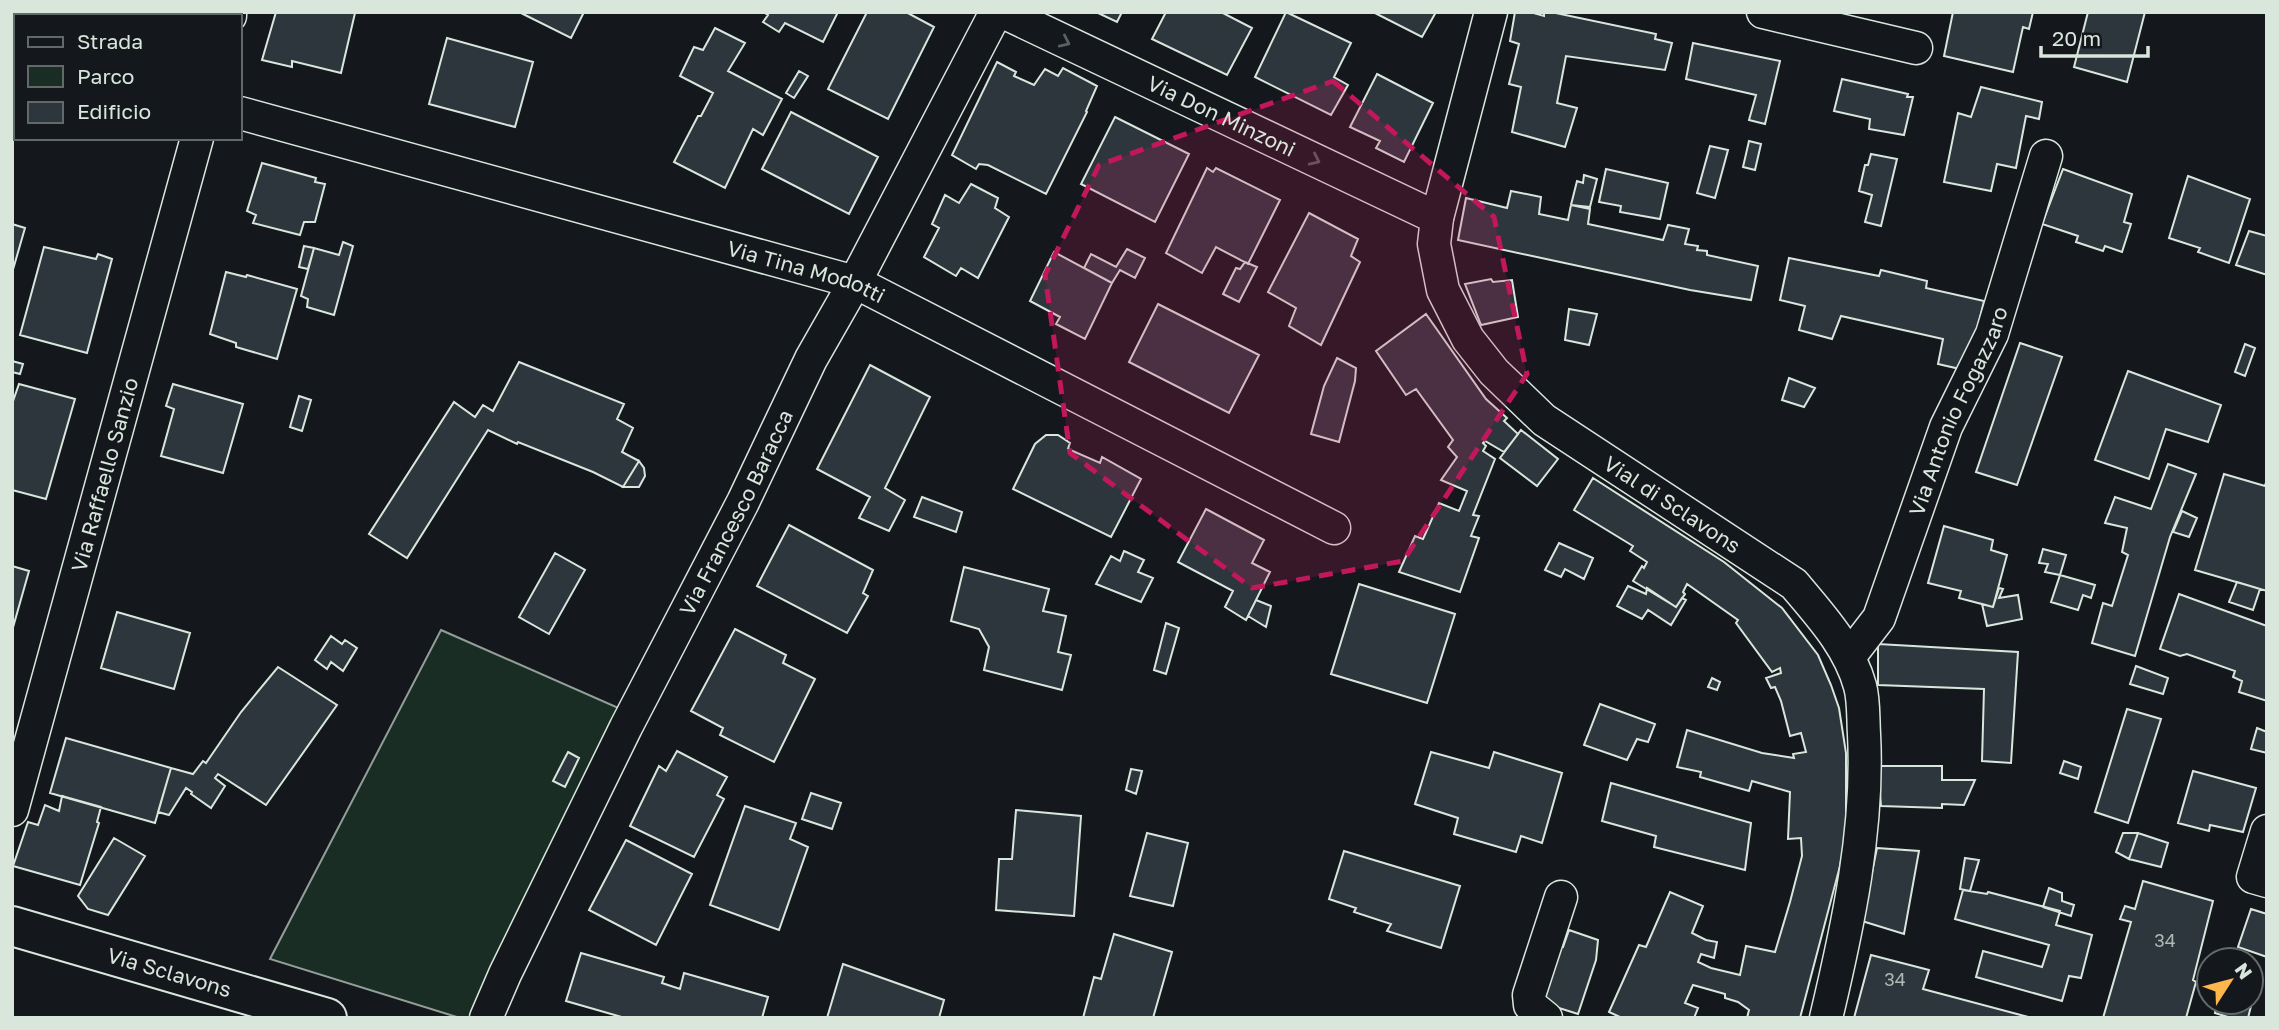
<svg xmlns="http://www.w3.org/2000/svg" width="2279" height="1030" font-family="'Golos Text',sans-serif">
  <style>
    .green { fill: #1a2d24; stroke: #939e99; stroke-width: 2 }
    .building { fill: #2c363c; stroke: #d8e6dc; stroke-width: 2 }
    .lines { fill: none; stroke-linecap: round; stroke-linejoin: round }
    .street-casing { stroke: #d8e6dc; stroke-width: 35 }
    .secondary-casing { stroke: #d8e6dc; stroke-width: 42 }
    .street { stroke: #14181c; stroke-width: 32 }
    .secondary { stroke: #14181c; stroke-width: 38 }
    .oneway { stroke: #59605f }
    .marked { fill: #c2185b; fill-opacity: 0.2; stroke: #c2185b; stroke-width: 5; stroke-dasharray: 14 9; stroke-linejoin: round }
    .labels { text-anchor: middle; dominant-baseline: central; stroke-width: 5; stroke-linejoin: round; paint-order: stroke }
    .number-label { font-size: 18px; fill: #adbab4 }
    .street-label { font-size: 21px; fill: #d8e6dc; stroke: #14181c }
  </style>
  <rect width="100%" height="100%" fill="#14181c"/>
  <path class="green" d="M441 630 623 710 477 1018H460L270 959Z"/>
  <path class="building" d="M96 12H165L164 16H95Z
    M276 12 355 13 341 73 292 61V67L262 60Z
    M519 12H584L571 38Z
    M763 12H838L823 42 785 23 779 32 763 22 768 15Z
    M867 12H906L934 27 888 119 828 89Z
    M1096 12H1122L1117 22Z
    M1166 12H1221L1252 28 1227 75 1152 39Z
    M1286 12 1351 43 1334 77 1348 85 1331 115 1255 77Z
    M1373 12H1436L1422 37Z
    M1515 12H1530L1544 16V12H1551L1656 34 1655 39 1672 43 1665 70 1566 56 1557 103 1577 108 1565 147 1512 132 1521 87 1509 84 1519 44 1510 41Z
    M1953 12H2033L2029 29 2023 27 2013 72 1944 56Z
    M2088 12H2145L2127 82 2074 67Z
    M715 28 745 43 728 71 782 99 763 135 753 129 725 188 674 162 698 116H701L713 93 680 76 694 47 703 50Z
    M447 38 533 62 515 127 429 104Z
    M1693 43 1780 61 1765 124 1749 120 1756 95 1686 79Z
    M997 62 1016 72 1014 76 1034 85 1045 69 1058 76 1063 68 1097 86 1086 111 1087 112 1046 194 988 165 979 164 976 169 952 155Z
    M799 71 808 76 794 98 786 93Z
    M1377 74 1433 103 1404 162 1376 148 1380 141 1350 127Z
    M1842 79 1908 94 1907 97H1913L1904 135 1869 129 1870 119 1834 111Z
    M1981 87 2042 102 2039 119 2026 116 2016 168 1997 164 1991 191 1944 182 1958 113 1971 117Z
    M791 112 878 157 849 214 762 169Z
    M1115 117 1189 154 1155 222 1081 184Z
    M1749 141 1761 144 1755 170 1743 167Z
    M1710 146 1728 150 1715 198 1697 193Z
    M1871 154 1897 159 1881 226 1865 222 1872 195 1859 191 1865 165H1868Z
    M262 163 316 178 315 182 325 184 315 222H304L300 235 253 223 256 215 247 211Z
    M1207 168 1213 172 1216 168 1280 200 1248 264 1216 247 1202 273 1166 253Z
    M1606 169 1668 183 1660 219 1620 212 1621 206 1599 202Z
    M2063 169 2132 194 2124 222 2131 224 2122 252 2105 246 2103 251 2076 242 2078 236 2042 224Z
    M1584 175 1597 179 1590 207 1571 205 1577 181 1583 183Z
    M2188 176 2250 199 2229 263 2198 252 2200 248 2169 238Z
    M971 184 998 198 995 208 1009 217 978 278 961 268 956 276 924 257 939 228 932 224 945 195 959 203Z
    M1511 191 1541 197 1539 214 1568 220 1571 205 1590 209 1588 224 1663 240 1668 225 1689 229 1685 244 1698 246 1697 250 1707 251V255L1758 266 1751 300 1690 290 1458 240 1466 198 1507 208Z
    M1309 213 1358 239 1351 256 1360 262 1321 345 1289 326 1296 308 1268 292Z
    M12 224 25 228 12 273Z
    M2249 231 2267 236V275L2236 265Z
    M343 242 353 246 334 315 307 307 308 299 301 296 314 248 339 255Z
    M304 246 314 248 308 269 299 267Z
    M44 247 96 259 98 254 112 259 87 353 20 335Z
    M1127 249 1145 258 1135 278 1120 270 1112 283 1084 268 1091 254 1116 267Z
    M1054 252 1112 283 1085 339 1056 324 1060 317 1030 301Z
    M1789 258 1879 276 1881 270 1927 281 1926 288 1984 301 1974 343 1960 369 1938 364 1943 339 1841 316 1832 339 1799 330 1805 306 1780 300Z
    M1245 262 1257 267 1239 302 1223 294 1236 268 1240 269Z
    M226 272 246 277 247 275 297 289 277 359 236 347V343L210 334Z
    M1491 279 1493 282 1512 280 1518 317 1481 325 1465 284Z
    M1158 304 1259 355 1229 413 1129 362Z
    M1569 309 1597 314 1589 345 1565 340Z
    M1426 314 1486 399 1507 418 1504 421 1518 434 1504 452 1485 441 1483 443 1486 446 1483 451 1495 459 1473 515 1479 516 1471 536 1479 538 1460 592 1399 572 1415 536 1423 539 1439 503 1459 511 1467 491 1441 480 1457 457 1448 447 1453 440 1416 389 1406 395 1376 351Z
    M2020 343 2062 357 2017 485 1976 472Z
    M2245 344 2255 348 2245 376 2235 372Z
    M1337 358 1356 368 1355 381 1339 442 1311 434 1324 386Z
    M12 361 23 364 20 374 12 372Z
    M519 362 624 404 617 419 633 428 622 452 639 461 623 487 593 472 518 442 517 444 488 430 407 558 369 534 454 402 475 417 483 405 493 411Z
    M870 365 930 397 885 488 905 500 889 531 859 518 870 497 817 469Z
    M2128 371 2221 405 2208 442 2166 429 2149 479 2095 460Z
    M1789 378 1815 388 1804 407 1782 400Z
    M19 384 75 399 46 499 12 490V404Z
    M173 384 243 404 223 473 161 456 174 409 166 406Z
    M299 396 311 400 302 431 290 427Z
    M1521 430 1558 459 1537 486 1500 458Z
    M1046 435H1058L1070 443 1068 449 1100 463 1102 457 1141 479 1111 537 1013 489 1035 444Z
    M639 461 644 468 645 476 639 487H623Z
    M2168 464 2196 474 2170 537 2135 656 2092 643 2103 603 2112 606 2128 555 2122 552 2127 528 2105 523 2115 497 2151 509Z
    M2224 474 2265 486 2267 479V591L2195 570Z
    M1593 478 1724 562 1782 608 1818 655 1831 685 1839 708 1846 753V835L1840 866 1800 1018H1747L1749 1010 1738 1002 1725 998V994L1693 985 1685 1003 1698 1008 1694 1018H1622L1609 1012 1639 945 1646 947 1670 892 1703 906 1692 933 1706 940 1717 942 1714 958 1701 954 1698 962 1711 968 1740 975 1746 946 1775 952 1790 902 1802 856 1801 838 1788 839 1790 792 1752 781 1749 791 1700 777 1701 772 1677 767 1687 730 1762 753 1794 758 1793 754 1806 752 1801 733 1790 736 1781 701 1775 687 1771 688 1766 678 1781 673 1780 668 1772 672 1736 623 1738 620 1687 584 1683 592 1685 594 1676 607 1633 581 1642 566 1644 568 1647 562 1630 551 1633 546 1574 510Z
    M922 497 962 512 956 532 914 517Z
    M1206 509 1264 540 1252 563 1270 572 1246 620 1225 607 1233 591 1178 562Z
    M2182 511 2197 518 2189 537 2173 532Z
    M789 525 873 570 863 593 868 596 847 633 757 586Z
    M1944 526 1993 540 1991 550 2007 555 1993 607 1959 598 1961 591 1928 583Z
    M1559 543 1593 558 1584 579 1565 569 1561 577 1545 570Z
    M2043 549 2066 555 2060 575 2045 572 2048 564 2039 563Z
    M1124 551 1144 560 1138 572 1153 578 1141 602 1096 584 1111 556 1120 561Z
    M555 553 585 570 549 634 519 617Z
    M12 566 29 571 12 631Z
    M964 567 1049 589 1043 611 1066 616 1058 652 1071 655 1062 690 984 670 989 647 979 629 951 621Z
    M2060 575 2095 585 2091 598 2083 595 2078 610 2051 602Z
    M2237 582 2260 589 2253 610 2229 602Z
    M1359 584 1455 614 1427 703 1331 674Z
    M1628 586 1646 594 1647 588 1676 607 1682 598 1686 600 1671 625 1648 610 1642 619 1617 606Z
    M1999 588 2003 589 1999 598 2018 595 2022 619 1987 626 1982 604 1993 607Z
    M2179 594 2267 626V701L2239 692 2242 681 2233 677 2235 671 2187 654 2180 656 2160 649Z
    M1256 600 1271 606 1266 627 1248 616Z
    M117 612 190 633 174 689 101 668Z
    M1166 623 1179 628 1166 674 1154 670Z
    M735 629 786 655 783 663 815 679 774 762 720 735 723 728 691 711Z
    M331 636 342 644 345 640 357 648 343 671 331 662 327 669 315 660Z
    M1878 644 2018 652 2011 763 1982 761 1984 689 1878 685Z
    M2136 666 2168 678 2163 694 2130 684Z
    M278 667 337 705 266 805 218 774 215 778 225 786 211 808 191 794 192 792 186 788 169 815 158 812 171 768 193 774 203 761 206 763 241 712Z
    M1712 678 1720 682 1717 690 1708 687Z
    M1600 704 1655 724 1648 742 1637 739 1627 760 1584 745Z
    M2127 709 2161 719 2128 823 2095 812Z
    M2257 728 2267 732V753L2251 749Z
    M66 738 171 768 155 823 50 793Z
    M677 751 727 777 717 795 724 799 694 857 630 826 659 766 666 771Z
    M568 752 579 758 565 787 553 781Z
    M1431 752 1489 768 1494 752 1562 773 1542 843 1521 836 1516 852 1454 834 1458 818 1415 804Z
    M2064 761 2081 767 2078 779 2060 773Z
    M1878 766H1942V780H1975L1964 805 1942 804V808L1881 806Z
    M1131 769 1142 771 1136 794 1126 790Z
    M2193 771 2256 788 2243 832 2210 825 2209 831 2178 823Z
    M1611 783 1751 823 1745 870 1654 847 1656 836 1602 821Z
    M811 793 841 803 832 829 802 819Z
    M62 796 101 807 97 822 99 823 80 885 13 866 28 822 38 825 45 805 59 811Z
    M745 806 796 823 790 839 808 847 779 930 710 905Z
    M1016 810 1081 816 1074 916 996 910 999 859H1012Z
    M1147 833 1188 843 1173 906 1130 896Z
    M2123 833H2138L2129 859 2116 852Z
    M2138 833 2168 843 2161 867 2129 859Z
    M114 838 145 856 108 915 88 909 78 896Z
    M626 840 692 874 656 945 589 910Z
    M1877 848 1919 851 1904 934 1862 921Z
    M1344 851 1460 886 1441 948 1387 931 1391 924 1354 912 1356 908 1329 899Z
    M1965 858 1979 860 1970 891 1960 889Z
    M2143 881 2213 901 2193 980 2196 982 2186 1018H2103L2131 922 2120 919 2125 906 2135 909Z
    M2049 888 2062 893V901L2074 905 2071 916 2043 907Z
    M1963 890 1987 894 1988 892 2060 911 2056 925 2092 935 2081 978 2069 976 2062 1001 1976 977 1983 951 2042 967 2049 945 1955 919Z
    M2251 909 2267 914V957L2238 947Z
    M1569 930 1598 940 1596 960 1578 1014 1540 1002 1558 947H1563Z
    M1114 934 1172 952 1153 1018H1083L1094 977 1101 979Z
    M581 953 664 977 662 983 680 989 684 973 768 997 762 1018H625L566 1001Z
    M1871 955 1929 970 1923 989 2032 1018H1854Z
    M843 964 944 1000 939 1018H827Z
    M2251 989 2255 990 2248 1018H2231L2215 1013 2217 1002H2251Z"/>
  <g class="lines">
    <defs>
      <g id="street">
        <path id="s1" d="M1003 12 1437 218"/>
        <path id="s2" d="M1491 12 1437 218 1434 244 1443 290 1468 339 1494 372 1544 420 1794 584C1820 615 1849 646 1860 686 1864 700 1863 718 1864 734 1869 828 1848 926 1826 1018"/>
        <path d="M1763 12 1916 48"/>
        <path d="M230 16V12"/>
        <path id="s3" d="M240 113 855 282 1334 528"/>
        <path id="s4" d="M1849 657 1879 618 1946 427 1992 334 2046 156"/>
        <path id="s5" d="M12 810 197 138"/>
        <path d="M2267 831 2253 877 2267 881"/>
        <path id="s6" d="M486 1018 505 974 626 727 743 502 811 359 855 282 996 12"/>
        <path d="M1546 1018 1530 1005 1529 995 1561 897"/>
      </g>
      <g id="secondary">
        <path id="s7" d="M12 926 327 1018"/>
      </g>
    </defs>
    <use href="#street" class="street-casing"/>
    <use href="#secondary" class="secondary-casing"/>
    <use href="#street" class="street"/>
    <use href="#secondary" class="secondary"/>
  </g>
  <defs><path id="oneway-chevron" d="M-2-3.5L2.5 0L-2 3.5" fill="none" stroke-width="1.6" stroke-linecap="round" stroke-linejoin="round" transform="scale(1.75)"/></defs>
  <g class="oneway">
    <use href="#oneway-chevron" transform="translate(1065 42) rotate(25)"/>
    <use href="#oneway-chevron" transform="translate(1315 160) rotate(25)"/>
  </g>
  <path class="marked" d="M1333 81 1494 217 1527 374 1403 561 1252 588 1070 453 1045 275 1099 165Z"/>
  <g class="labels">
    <g class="number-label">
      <text x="2165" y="940">34</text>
      <text x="1895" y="979">34</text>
    </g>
    <g class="street-label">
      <text stroke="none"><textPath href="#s1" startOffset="242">Via Don Minzoni</textPath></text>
      <text stroke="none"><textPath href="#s3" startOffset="588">Via Tina Modotti</textPath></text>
      <text stroke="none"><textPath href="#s4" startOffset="271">Via Antonio Fogazzaro</textPath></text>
      <text stroke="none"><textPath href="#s5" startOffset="348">Via Raffaello Sanzio</textPath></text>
      <text stroke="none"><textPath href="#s2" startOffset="606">Vial di Sclavons</textPath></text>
      <text stroke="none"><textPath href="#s6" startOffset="564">Via Francesco Baracca</textPath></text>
      <text stroke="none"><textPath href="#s7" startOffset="164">Via Sclavons</textPath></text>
    </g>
  </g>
  <rect width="2279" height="1030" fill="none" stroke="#d8e6dc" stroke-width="28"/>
  <rect x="14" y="14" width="228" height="126" fill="#14181c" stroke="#626a69" stroke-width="2"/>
  <rect x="28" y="37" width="35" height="10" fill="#14181c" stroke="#626a69" stroke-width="2"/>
  <text x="77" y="49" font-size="21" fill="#d8e6dc">Strada</text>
  <rect x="28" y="66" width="35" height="21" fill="#1a2d24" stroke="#626a69" stroke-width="2"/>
  <text x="77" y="84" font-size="21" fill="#d8e6dc">Parco</text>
  <rect x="28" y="102" width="35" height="21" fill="#2c363c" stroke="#626a69" stroke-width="2"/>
  <text x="77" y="119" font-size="21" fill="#d8e6dc">Edificio</text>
  <g transform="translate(2230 981) rotate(54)"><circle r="33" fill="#14181c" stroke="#626a69" stroke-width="2"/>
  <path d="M0-5L12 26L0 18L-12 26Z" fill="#ffb74d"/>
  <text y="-10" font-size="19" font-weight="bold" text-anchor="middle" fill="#d8e6dc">N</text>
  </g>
  <path d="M2041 46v10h107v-10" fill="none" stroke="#d8e6dc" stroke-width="3.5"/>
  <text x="2052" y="46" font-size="21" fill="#d8e6dc" stroke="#14181c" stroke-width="5" paint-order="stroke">20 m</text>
</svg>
